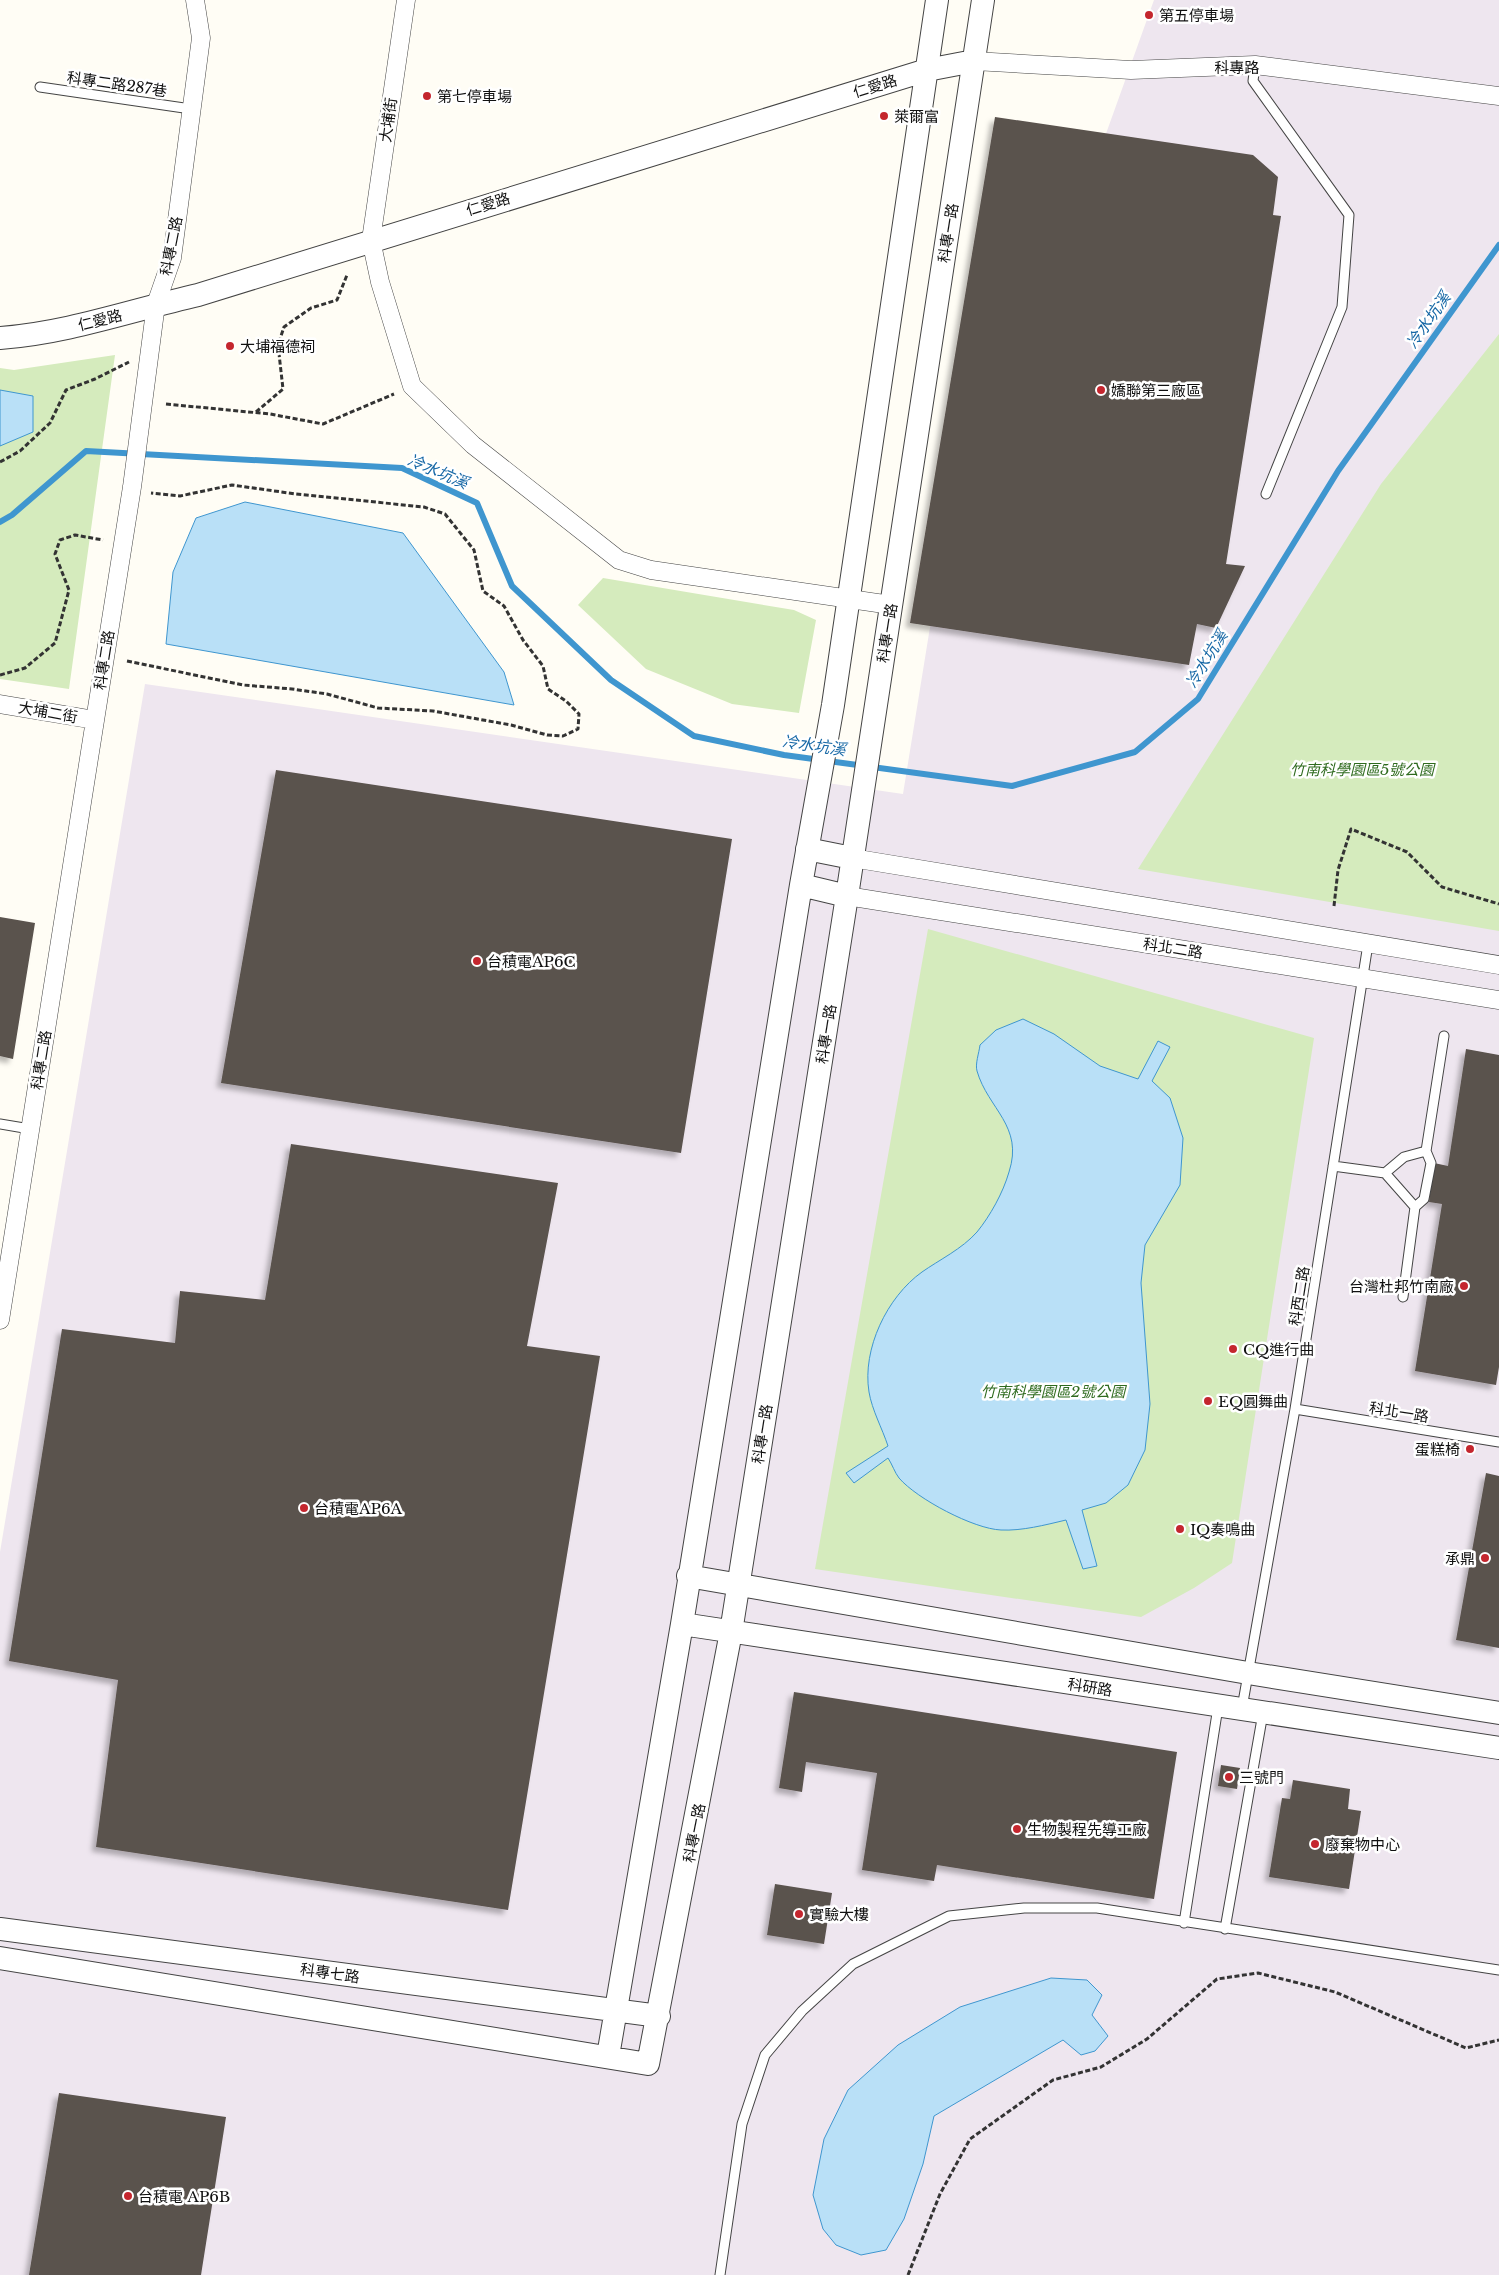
<svg xmlns="http://www.w3.org/2000/svg" width="1499" height="2275" font-family="'Libre Baskerville','Noto Sans TC',serif">
  <style>
    .industrial { fill: #eee6ef }
    .green { fill: #d5ebbd }
    .water { fill: #b9e0f7; stroke: #3f96cf }
    .lines { fill: none; stroke-linecap: round; stroke-linejoin: round }
    .stream { stroke: #3f96cf; stroke-width: 6 }
    .building { fill: #5a524d; filter: url(#shadow) }
    .service-casing { stroke: #444; stroke-width: 11 }
    .minor-casing { stroke: #444; stroke-width: 19 }
    .tertiary-casing { stroke: #444; stroke-width: 24 }
    .path { stroke: #333; stroke-width: 3; stroke-dasharray: 5 2.5; stroke-linecap: butt }
    .service { stroke: #fff; stroke-width: 9 }
    .minor { stroke: #fff; stroke-width: 18 }
    .tertiary { stroke: #fff; stroke-width: 22 }
    .poi-dot { fill: #c4262e; stroke: #fff; stroke-width: 2 }
    .labels { text-anchor: middle; dominant-baseline: central; stroke-width: 5; stroke-linejoin: round; paint-order: stroke }
    .poi-label { font-size: 15px; fill: #111; stroke: #fff; text-anchor: start }
    .street-label { font-size: 15px; fill: #111; stroke: #fff }
    .park-label { font-size: 15px; font-style: italic; fill: #2f6b1f; stroke: #fff }
    .water-label { font-size: 16px; font-style: italic; fill: #1768a6; stroke: #fff }
  </style>
  <defs>
    <filter id="shadow"><feDropShadow dx="-4.5" dy="4.5" stdDeviation="2.5" flood-color="#0004"/></filter>
  </defs>
  <rect width="100%" height="100%" fill="#fffdf5"/>
  <path class="industrial" d="M1154 0H1499V2275H0V1552L145 684 903 794 931 621Z"/>
  <path class="green" d="M1499 334V931L1138 869 1381 484Z
    M115 355 69 689 0 679V368L14 370Z
    M603 578 794 610 816 620 799 713 732 704 646 669 578 605Z
    M928 929 1314 1038 1232 1563 1194 1588 1141 1617 815 1569Z"/>
  <path class="water" d="M0 390 33 396V432L0 446Z
    M245 502 403 533 504 672 514 705 166 644 173 572 196 518Z
    M1023 1019 1054 1034 1100 1066 1138 1079 1158 1041 1170 1047 1152 1081 1170 1098 1183 1138 1180 1185 1145 1245 1141 1283 1150 1404 1145 1450 1128 1485 1106 1503 1082 1510 1097 1566 1083 1569 1066 1520C1045 1525 1022 1531 1001 1530 974 1529 917 1499 899 1478 895 1473 892 1464 888 1458L854 1483 846 1473 888 1446C882 1428 872 1410 869 1392 862 1349 887 1297 922 1272 939 1260 962 1249 977 1232 990 1216 1003 1193 1009 1172 1024 1126 988 1109 977 1071 975 1064 979 1053 980 1045L996 1030Z
    M1051 1978 1087 1980 1102 1995 1092 2015 1108 2036 1095 2051 1081 2055 1063 2040 934 2116 923 2164 904 2219 886 2250 861 2255 836 2245 823 2229 813 2195 824 2139 848 2090 898 2045 960 2007Z"/>
  <g class="lines">
    <path class="stream" d="M0 522 12 515 86 451 402 468 477 503 512 586 611 680 694 736 784 755 1012 786 1135 752 1198 699 1338 471 1499 245"/>
  </g>
  <path class="building" d="M995 117 1253 155 1278 177 1273 215 1281 216 1226 564 1245 566 1216 628 1197 624 1189 665 910 623Z
    M276 770 732 839 681 1153 221 1083Z
    M0 917 35 923 13 1059 0 1056Z
    M1466 1049 1499 1055V1367L1496 1385 1415 1371 1442 1204 1429 1202 1434 1163 1448 1166Z
    M291 1144 558 1183 527 1346 600 1356 508 1910 96 1847 118 1680 9 1661 62 1329 175 1343 180 1291 265 1300Z
    M1486 1473 1499 1476V1648L1456 1640Z
    M794 1692 1177 1752 1154 1899 937 1865 934 1881 862 1870 877 1773 806 1762 802 1792 779 1788Z
    M1221 1765 1240 1768 1237 1789 1218 1786Z
    M1293 1780 1350 1789 1348 1809 1361 1811 1349 1889 1269 1877 1282 1798 1290 1799Z
    M775 1884 832 1893 824 1944 767 1935Z
    M59 2093 226 2117 201 2275H29Z"/>
  <g class="lines">
    <defs>
      <path id="service" d="M1255 65 1253 81 1349 215 1342 307 1266 494
        M40 87 191 109
        M0 1124 30 1129
        M1426 1151 1444 1036
        M1333 1166 1385 1173 1415 1207 1424 1199 1431 1163 1426 1151 1404 1157 1385 1173
        M1403 1297 1415 1207
        M1295 1409 1499 1442
        M1242 1708 1295 1409 1368 944
        M1184 1923 1218 1707
        M1225 1929 1263 1713
        M720 2275 742 2124 765 2055 802 2011 853 1964 949 1916 1024 1908H1097L1499 1970"/>
      <path id="minor" d="M406 0 371 240 380 282 412 386 473 445 619 560 651 570 891 605
        M974 61 1131 70 1255 65 1499 96
        M0 704 95 720
        M852 858 1499 965
        M847 896 1499 1000
        M0 1320 132 487 156 304 172 258 201 38 195 0"/>
      <path id="tertiary" d="M0 338C68 333 132 310 198 295L927 70 974 61
        M807 849 852 858
        M801 885 847 896
        M688 1576 1248 1673 1499 1713
        M682 1624 1499 1748
        M0 1929 659 2016
        M0 1958 648 2064 731 1632 847 896 983 0
        M608 2056 682 1624 801 885 833 705 937 0"/>
    </defs>
    <use href="#service" class="service-casing"/>
    <use href="#minor" class="minor-casing"/>
    <use href="#tertiary" class="tertiary-casing"/>
    <path class="path" d="M166 404 270 414 323 424 394 394
      M256 412 283 389 278 345 284 327 311 308 337 300 347 275
      M0 462 20 451 50 423 66 390 95 379 129 362
      M127 661 243 685 292 689 327 694 378 708 433 711 511 725 547 735 563 736 578 729 579 714 566 701 548 689 543 666 523 640 504 606 483 591 474 550 445 514 424 507 296 494 232 485 180 496 151 493
      M0 675 25 668 55 643 69 590 55 554 60 540 75 535 103 540
      M1334 906 1338 870 1351 829 1407 852 1442 887 1499 904
      M908 2275 940 2194 970 2139 1053 2080 1101 2067 1147 2039 1217 1979 1258 1973 1335 1992 1466 2048 1499 2040"/>
    <use href="#service" class="service"/>
    <use href="#minor" class="minor"/>
    <use href="#tertiary" class="tertiary"/>
  </g>
  <g class="poi-dot">
    <circle cx="1149" cy="15" r="5"/>
    <circle cx="427" cy="96" r="5"/>
    <circle cx="884" cy="116" r="5"/>
    <circle cx="230" cy="346" r="5"/>
    <circle cx="1101" cy="390" r="5"/>
    <circle cx="477" cy="961" r="5"/>
    <circle cx="1464" cy="1286" r="5"/>
    <circle cx="1233" cy="1349" r="5"/>
    <circle cx="1208" cy="1401" r="5"/>
    <circle cx="1470" cy="1449" r="5"/>
    <circle cx="304" cy="1508" r="5"/>
    <circle cx="1180" cy="1529" r="5"/>
    <circle cx="1485" cy="1558" r="5"/>
    <circle cx="1229" cy="1777" r="5"/>
    <circle cx="1017" cy="1829" r="5"/>
    <circle cx="1315" cy="1844" r="5"/>
    <circle cx="799" cy="1914" r="5"/>
    <circle cx="128" cy="2196" r="5"/>
  </g>
  <g class="labels">
    <g class="poi-label">
      <text x="1159" y="15">第五停車場</text>
      <text x="437" y="96">第七停車場</text>
      <text x="894" y="116">萊爾富</text>
      <text x="240" y="346">大埔福德祠</text>
      <text x="1111" y="390">嬌聯第三廠區</text>
      <text x="487" y="961">台積電AP6C</text>
      <text x="1454" y="1286" text-anchor="end">台灣杜邦竹南廠</text>
      <text x="1243" y="1349">CQ進行曲</text>
      <text x="1218" y="1401">EQ圓舞曲</text>
      <text x="1460" y="1449" text-anchor="end">蛋糕椅</text>
      <text x="314" y="1508">台積電AP6A</text>
      <text x="1190" y="1529">IQ奏鳴曲</text>
      <text x="1475" y="1558" text-anchor="end">承鼎</text>
      <text x="1239" y="1777">三號門</text>
      <text x="1027" y="1829">生物製程先導工廠</text>
      <text x="1325" y="1844">廢棄物中心</text>
      <text x="809" y="1914">實驗大樓</text>
      <text x="138" y="2196">台積電 AP6B</text>
    </g>
    <g class="street-label">
      <text x="1237" y="67">科專路</text>
      <text transform="translate(117 84) rotate(8)">科專二路287巷</text>
      <text transform="translate(875 86) rotate(-17)">仁愛路</text>
      <text transform="translate(388 120) rotate(-82)">大埔街</text>
      <text transform="translate(488 204) rotate(-17)">仁愛路</text>
      <text transform="translate(948 233) rotate(-81)">科專一路</text>
      <text transform="translate(171 246) rotate(-79)">科專二路</text>
      <text transform="translate(100 320) rotate(-14)">仁愛路</text>
      <text transform="translate(887 633) rotate(-81)">科專一路</text>
      <text transform="translate(104 660) rotate(-81)">科專二路</text>
      <text transform="translate(48 712) rotate(10)">大埔二街</text>
      <text transform="translate(1173 948) rotate(9)">科北二路</text>
      <text transform="translate(826 1034) rotate(-81)">科專一路</text>
      <text transform="translate(41 1060) rotate(-81)">科專二路</text>
      <text transform="translate(1299 1296) rotate(-81)">科西二路</text>
      <text transform="translate(1399 1412) rotate(9)">科北一路</text>
      <text transform="translate(762 1434) rotate(-81)">科專一路</text>
      <text transform="translate(1090 1687) rotate(9)">科研路</text>
      <text transform="translate(694 1833) rotate(-79)">科專一路</text>
      <text transform="translate(330 1973) rotate(8)">科專七路</text>
    </g>
    <g class="park-label">
      <text x="1362" y="769">竹南科學園區5號公園</text>
      <text x="1053" y="1391">竹南科學園區2號公園</text>
    </g>
    <g class="water-label">
      <text transform="translate(1428 320) rotate(-55)">冷水坑溪</text>
      <text transform="translate(438 471) rotate(23)">冷水坑溪</text>
      <text transform="translate(1206 659) rotate(-58)">冷水坑溪</text>
      <text transform="translate(814 745) rotate(8)">冷水坑溪</text>
    </g>
  </g>
</svg>
